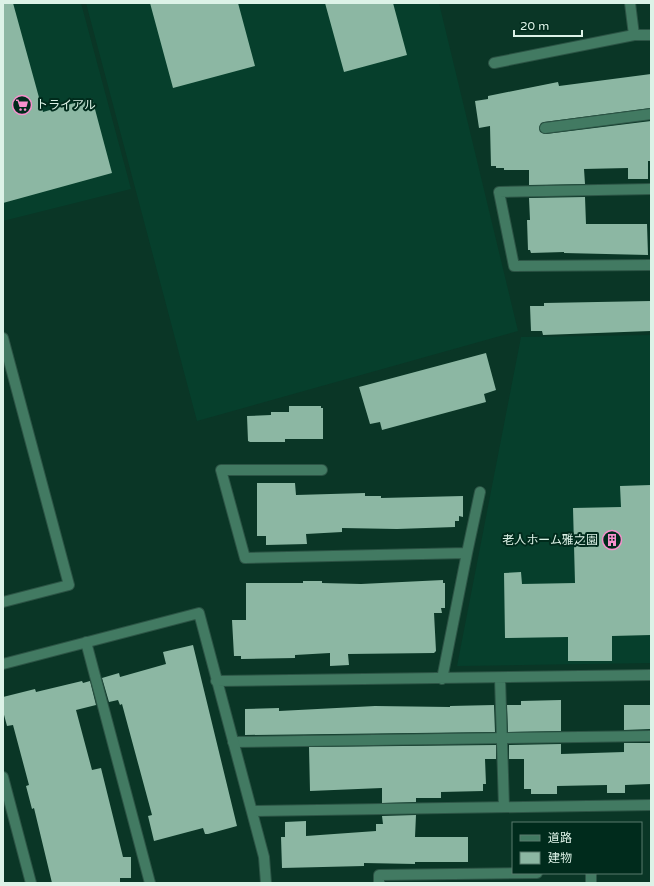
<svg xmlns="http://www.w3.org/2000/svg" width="654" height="886" font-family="'Varela Round','Noto Sans JP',sans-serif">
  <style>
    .built { fill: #063f2c }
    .building { fill: #8cb7a3 }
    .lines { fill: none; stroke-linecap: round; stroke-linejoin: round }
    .service-casing { stroke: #2c5445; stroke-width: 12 }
    .minor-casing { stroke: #2c5445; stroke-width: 12 }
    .service { stroke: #427a62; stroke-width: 10 }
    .minor { stroke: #427a62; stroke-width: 10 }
    .labels { text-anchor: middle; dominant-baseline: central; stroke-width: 4; stroke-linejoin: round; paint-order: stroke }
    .poi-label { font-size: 12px; fill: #dcf2e7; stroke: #002b1c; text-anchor: start }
  </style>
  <rect width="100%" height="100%" fill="#0a3626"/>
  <path class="built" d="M3 3H81L131 189 3 221Z
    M86 3H439L518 331 197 421Z
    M651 335V663L457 666 521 337Z"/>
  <path class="building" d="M3 3H13L43 112 92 98 112 173 3 203Z
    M150 3H238L255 66 173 88Z
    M325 3H393L407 55 344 72Z
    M651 74V108L544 122 541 123 539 128 540 132 546 134 651 121V161H648V179H628V168L584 169 585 184 529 185V170H504V168H496V166H491L490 126 479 128 475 101 488 99V96L558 82 559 86Z
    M585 197 586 224H647L648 255 564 253V252L531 253 530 250H528L527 220H530L529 198Z
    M651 301V331L543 335 542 331H531L530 306H544V303Z
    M486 353 496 390 484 394 486 402 382 430 380 422 370 424 359 387Z
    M289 406H321V408H323V439H285V442H250L248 441 247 416 271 415V412H289Z
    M257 483H295L296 495 365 493V496H381V498L463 496V517L459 516V521H455V527L397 529 342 528V532L306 534 307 544 266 545V536H257Z
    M651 485V635L612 636V661H568V637L505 638 504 573 521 572 522 584 575 583 573 508 621 507 620 486Z
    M443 580V583H445V608H441L442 613H434L436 651 434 653 348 654 349 665 330 666V653L295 655V658L241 659V656H234L232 620H246V583H303V581H322V583L361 584Z
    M193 645 237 826 208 834H205L203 828 154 841 148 816 152 815 122 704 120 705 118 700 109 702 102 678 119 673 120 677 166 664 163 652Z
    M82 681 83 683 90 681 96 705 76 710 92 770 101 768 123 857H131V878H120V883H52L34 808 32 809 26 786 29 785 13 725 7 726 3 711V697L35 689 36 692Z
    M561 700V731L508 732 507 705H521V701Z
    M494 705 495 732 245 735V709L279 708V711L375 706 450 707V706Z
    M624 705H651V729L624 730Z
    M624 743H651V784L625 785V793H607V785L557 786V794H531V789H524V759H509V745L561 744V754L624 752Z
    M496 745V759H485L486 784H483V791L441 792V798H416V802L382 803V788L310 791 309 747Z
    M416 815 415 837H468V862H415V864L364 863V866L282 868 281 837H285V822L306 821V836L376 831V824H383L382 816Z"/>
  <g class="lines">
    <defs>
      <path id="service" d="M545 128 651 114
        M233 742 651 736"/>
      <path id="minor" d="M630 3 634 35
        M494 63 634 35H651
        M651 189 499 192 514 266 651 265
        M3 338 69 585 3 602
        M322 470H221L245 558 467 553 442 679
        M467 553 480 492
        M86 642 150 883
        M3 664 199 613 264 857 266 883
        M500 678 504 807
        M216 681 651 675
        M3 777 31 883
        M252 811 651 805
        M591 873V883
        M379 883V875L537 873"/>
    </defs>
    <use href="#service" class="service-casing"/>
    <use href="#minor" class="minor-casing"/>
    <use href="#service" class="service"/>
    <use href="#minor" class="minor"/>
  </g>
  <defs>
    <symbol id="supermarket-ring" viewBox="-11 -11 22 22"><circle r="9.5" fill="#002b1c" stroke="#f790cd" stroke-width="1.5"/><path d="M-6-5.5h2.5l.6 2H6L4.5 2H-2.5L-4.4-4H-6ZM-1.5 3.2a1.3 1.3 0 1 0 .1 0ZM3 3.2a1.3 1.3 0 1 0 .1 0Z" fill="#f790cd"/></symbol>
    <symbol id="building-ring" viewBox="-11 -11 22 22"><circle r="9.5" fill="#002b1c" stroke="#f790cd" stroke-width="1.5"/><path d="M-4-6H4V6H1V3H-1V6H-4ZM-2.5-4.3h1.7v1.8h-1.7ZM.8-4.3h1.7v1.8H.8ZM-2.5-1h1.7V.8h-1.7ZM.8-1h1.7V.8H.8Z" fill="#f790cd"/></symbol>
  </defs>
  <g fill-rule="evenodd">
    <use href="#supermarket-ring" x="11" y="94" width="22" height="22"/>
    <use href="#building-ring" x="601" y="529" width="22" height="22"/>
  </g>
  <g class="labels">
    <g class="poi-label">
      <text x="36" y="105">トライアル</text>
      <text x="598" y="540" text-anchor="end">老人ホーム雅之園</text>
    </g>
  </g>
  <rect width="654" height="886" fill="none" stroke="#dcf2e7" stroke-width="8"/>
  <rect x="512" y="822" width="130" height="52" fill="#002b1c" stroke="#587b6d"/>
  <rect x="520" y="835" width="20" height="6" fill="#427a62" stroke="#587b6d"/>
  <text x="548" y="842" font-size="12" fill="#dcf2e7">道路</text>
  <rect x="520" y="852" width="20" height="12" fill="#8cb7a3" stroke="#587b6d"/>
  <text x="548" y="862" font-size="12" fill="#dcf2e7">建物</text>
  <path d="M514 30v6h68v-6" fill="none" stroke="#dcf2e7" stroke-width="2"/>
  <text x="520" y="30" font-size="12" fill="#dcf2e7" stroke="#002b1c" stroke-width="3" paint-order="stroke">20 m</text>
</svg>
